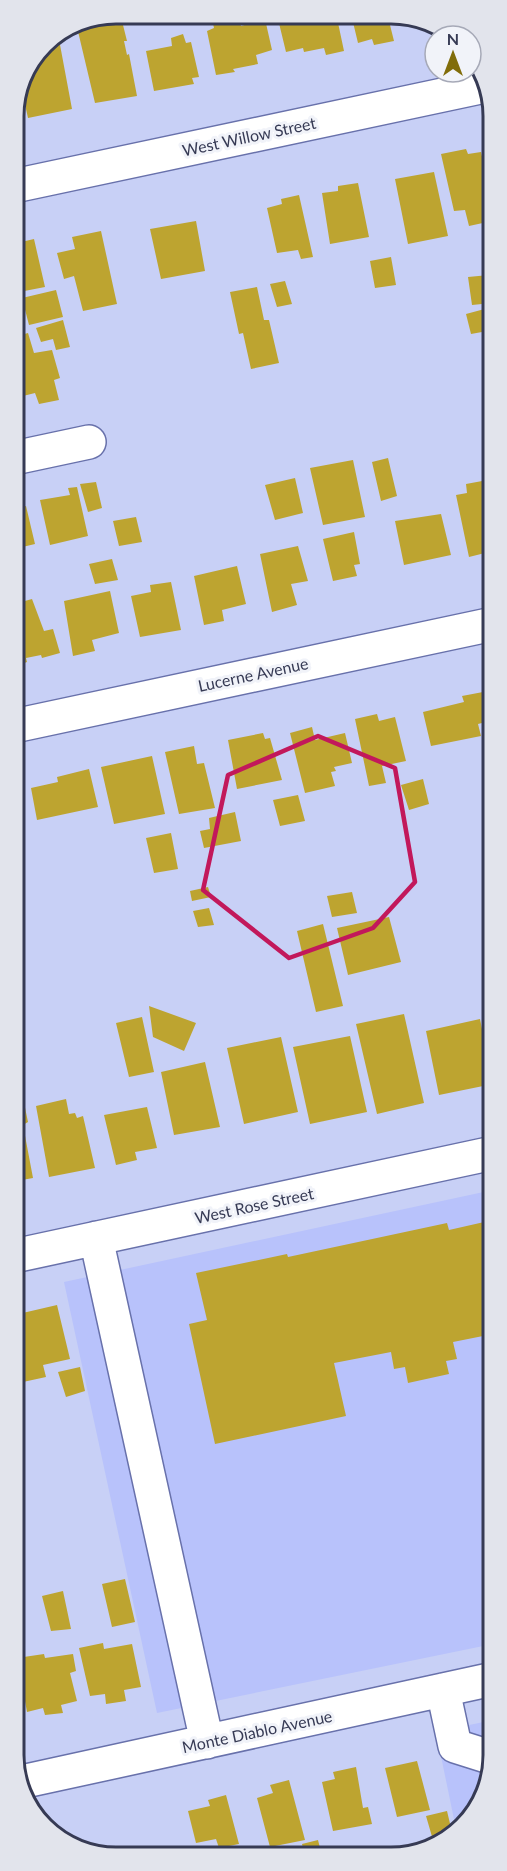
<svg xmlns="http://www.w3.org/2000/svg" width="507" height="1871" font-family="Lato,sans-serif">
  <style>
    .built { fill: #b8c2fb }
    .building { fill: #bda430 }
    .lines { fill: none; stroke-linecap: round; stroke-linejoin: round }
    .minor-casing { stroke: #6871ab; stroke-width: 36 }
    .minor { stroke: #fff; stroke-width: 33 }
    .marked { fill: none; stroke: #c2185b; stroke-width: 4.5; stroke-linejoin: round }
    .labels { text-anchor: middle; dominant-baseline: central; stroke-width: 6; stroke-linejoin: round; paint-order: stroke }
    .street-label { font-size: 16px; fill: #363a54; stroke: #f1f3f9 }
    .rim { fill: none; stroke: #363a54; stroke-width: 3 }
  </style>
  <rect width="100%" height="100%" fill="#c8d0f6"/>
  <path class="built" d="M493 1190V1644L157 1713 64 1282Z
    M493 1720V1762L468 1823 456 1829 436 1732Z"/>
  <path class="building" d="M388 17 394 41 374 45 372 39 358 43 352 18Z
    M337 18 344 51 326 55 324 48 304 52 303 48 286 52 278 19Z
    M212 19H239L241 26 265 19 272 50 256 55 258 64 233 69 235 72 216 75 207 31 214 28Z
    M83 21H122L127 41H124L127 55 129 54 137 96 95 103 76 23Z
    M58 34 72 109 28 118 22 91 44 43Z
    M183 34 186 43 191 42 199 77 192 78 194 84 154 91 146 51 172 46 171 38Z
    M466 149 468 154 481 152 485 170 491 169 493 181V190L486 191 492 221 469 226 465 210 454 211 441 154Z
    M434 172 448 236 408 244 395 179Z
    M358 183 369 237 330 244 322 193 338 191V186Z
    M299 195 313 257 301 259 298 250 277 253 267 208 282 204 281 199Z
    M196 221 205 271 161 279 150 229Z
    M101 231 117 304 83 311 74 276 64 279 57 253 75 249 72 237Z
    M34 239 45 287 14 293V255L20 254 17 243Z
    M391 257 396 285 375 288 370 261Z
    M489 275 492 303 472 305 468 277Z
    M285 281 292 304 277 307 270 284Z
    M257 287 264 320H269L279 363 251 369 243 333 239 334 230 292Z
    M56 290 63 317 29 325 22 298Z
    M492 307 493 330 471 334 466 314Z
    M63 320 70 347 56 350 53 339 41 342 36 328Z
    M28 333 34 353 52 350 60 378 54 380 59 400 39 404 35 393 19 397 14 376V337Z
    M388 458 397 496 381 501 372 462Z
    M353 460 365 517 323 525 310 468Z
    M295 478 303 513 275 520 265 485Z
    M493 479V551L469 557 456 495 467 493 466 484Z
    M96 482 102 508 88 512 80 484Z
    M77 487 88 536 50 545 40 500 70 495 68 488Z
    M26 506 35 544 14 549V509Z
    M441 514 451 555 404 565 395 521Z
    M136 517 142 542 119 546 113 521Z
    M354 532 360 564 354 565 357 576 333 581 323 539Z
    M298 546 308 581 291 584 297 605 272 612 260 554Z
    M112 559 118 580 95 584 89 564Z
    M237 566 246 604 222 610 224 621 204 625 194 576Z
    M171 582 181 630 140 637 131 596 151 592 150 585Z
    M110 591 119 633 92 640 95 651 73 656 64 601Z
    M32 599 44 631 53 629 60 653 42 658 41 655 26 658 27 662 14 667V604Z
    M483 692 490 721 478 724 481 736 431 746 423 712 464 702 462 696Z
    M377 714 379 721 395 717 406 761 382 766 386 783 369 786 355 719Z
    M312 727 315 740 345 733 352 763 334 767 336 771 331 772 335 786 305 793 290 733Z
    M263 733 265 739 270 738 282 780 237 789 228 740Z
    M194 746 197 764 204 763 215 808 179 814 165 752Z
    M152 756 165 814 114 824 101 767Z
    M89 769 98 807 37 820 31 788 58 782 57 777Z
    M423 779 429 804 409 810 401 785Z
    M298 795 305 821 280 826 273 800Z
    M235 812 241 841 204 848 200 831 210 829 209 818Z
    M171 833 178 869 154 873 146 838Z
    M208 887 211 897 192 901 190 891Z
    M352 892 357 913 332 917 327 896Z
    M209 908 214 925 198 927 193 911Z
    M389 917 401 962 348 975 337 928Z
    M323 924 343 1006 316 1012 297 931Z
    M493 976V1000H489L483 978Z
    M149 1006 196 1023 184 1051 153 1037Z
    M404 1014 424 1103 377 1114 356 1024Z
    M142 1017 154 1072 129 1077 116 1023Z
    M480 1019 493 1084 439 1095 426 1031Z
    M350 1036 367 1112 310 1124 293 1047Z
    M281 1037 298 1112 244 1124 227 1048Z
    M205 1062 220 1127 174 1135 161 1072Z
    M23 1098 28 1122 23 1125 33 1178 22 1180 25 1190 14 1192V1100Z
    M66 1099 69 1114 75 1113 77 1118 83 1116 95 1168 49 1177 36 1106Z
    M147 1107 157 1148 135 1152 137 1160 116 1165 104 1115Z
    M493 1220V1334L453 1342 457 1359 446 1361 449 1374 408 1383 405 1367 394 1369 391 1352 334 1363 346 1416 215 1444 189 1324 207 1320 196 1273 287 1254 288 1257 447 1223 449 1230Z
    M57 1305 70 1359 43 1365 46 1377 23 1382 14 1346V1315Z
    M80 1367 85 1391 66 1397 58 1372Z
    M16 1389 24 1415 14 1416V1390Z
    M125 1579 135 1622 112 1627 102 1584Z
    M63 1591 71 1629 51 1631 42 1596Z
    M103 1643 104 1649 132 1644 141 1687 124 1690 126 1701 106 1704 105 1694 90 1696 79 1648Z
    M44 1654 45 1658 73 1654 76 1671 70 1673 77 1701 61 1705 63 1713 45 1715 43 1708 27 1712 17 1658Z
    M417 1761 430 1810 397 1817 385 1768Z
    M356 1767 363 1808 368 1807 372 1824 333 1831 322 1782 335 1779 333 1772Z
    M289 1780 305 1840 270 1847 257 1798 273 1793 270 1785Z
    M226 1795 239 1844 219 1848 216 1839 196 1843 188 1811 210 1806 208 1800Z
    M447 1811 452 1832 433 1840 426 1816Z
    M318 1840 322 1856H305L302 1844Z
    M390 1849 391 1857 355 1856V1855Z"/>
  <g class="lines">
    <defs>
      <path id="minor" d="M14 186 485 86
        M14 458 89 442
        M14 726 493 624
        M96 1238 207 1742
        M14 1256 493 1153
        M443 1690 455 1746 493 1758
        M21 1782 493 1679"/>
    </defs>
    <use href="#minor" class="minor-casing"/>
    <use href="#minor" class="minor"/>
  </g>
  <path class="marked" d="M318 736 395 768 415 882 373 928 289 958 203 890 228 775Z"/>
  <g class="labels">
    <g class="street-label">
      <text transform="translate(249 136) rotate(-12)">West Willow Street</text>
      <text transform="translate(253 674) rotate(-12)">Lucerne Avenue</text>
      <text transform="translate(254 1205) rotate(-12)">West Rose Street</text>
      <text transform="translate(257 1731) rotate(-12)">Monte Diablo Avenue</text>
    </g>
  </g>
  <path d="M0 0H507V1871H0ZM116 24H391A92 92 0 0 1 483 116V1755A92 92 0 0 1 391 1847H116A92 92 0 0 1 24 1755V116A92 92 0 0 1 116 24Z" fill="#e2e4ec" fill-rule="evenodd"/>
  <path class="rim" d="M116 24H391A92 92 0 0 1 483 116V1755A92 92 0 0 1 391 1847H116A92 92 0 0 1 24 1755V116A92 92 0 0 1 116 24Z"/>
  <g transform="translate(453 54)"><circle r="28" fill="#f1f3f9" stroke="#a6a9b7" stroke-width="1.5"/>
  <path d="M0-4.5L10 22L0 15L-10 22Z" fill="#816d0a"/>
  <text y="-9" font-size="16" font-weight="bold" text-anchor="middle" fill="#363a54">N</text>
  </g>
</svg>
